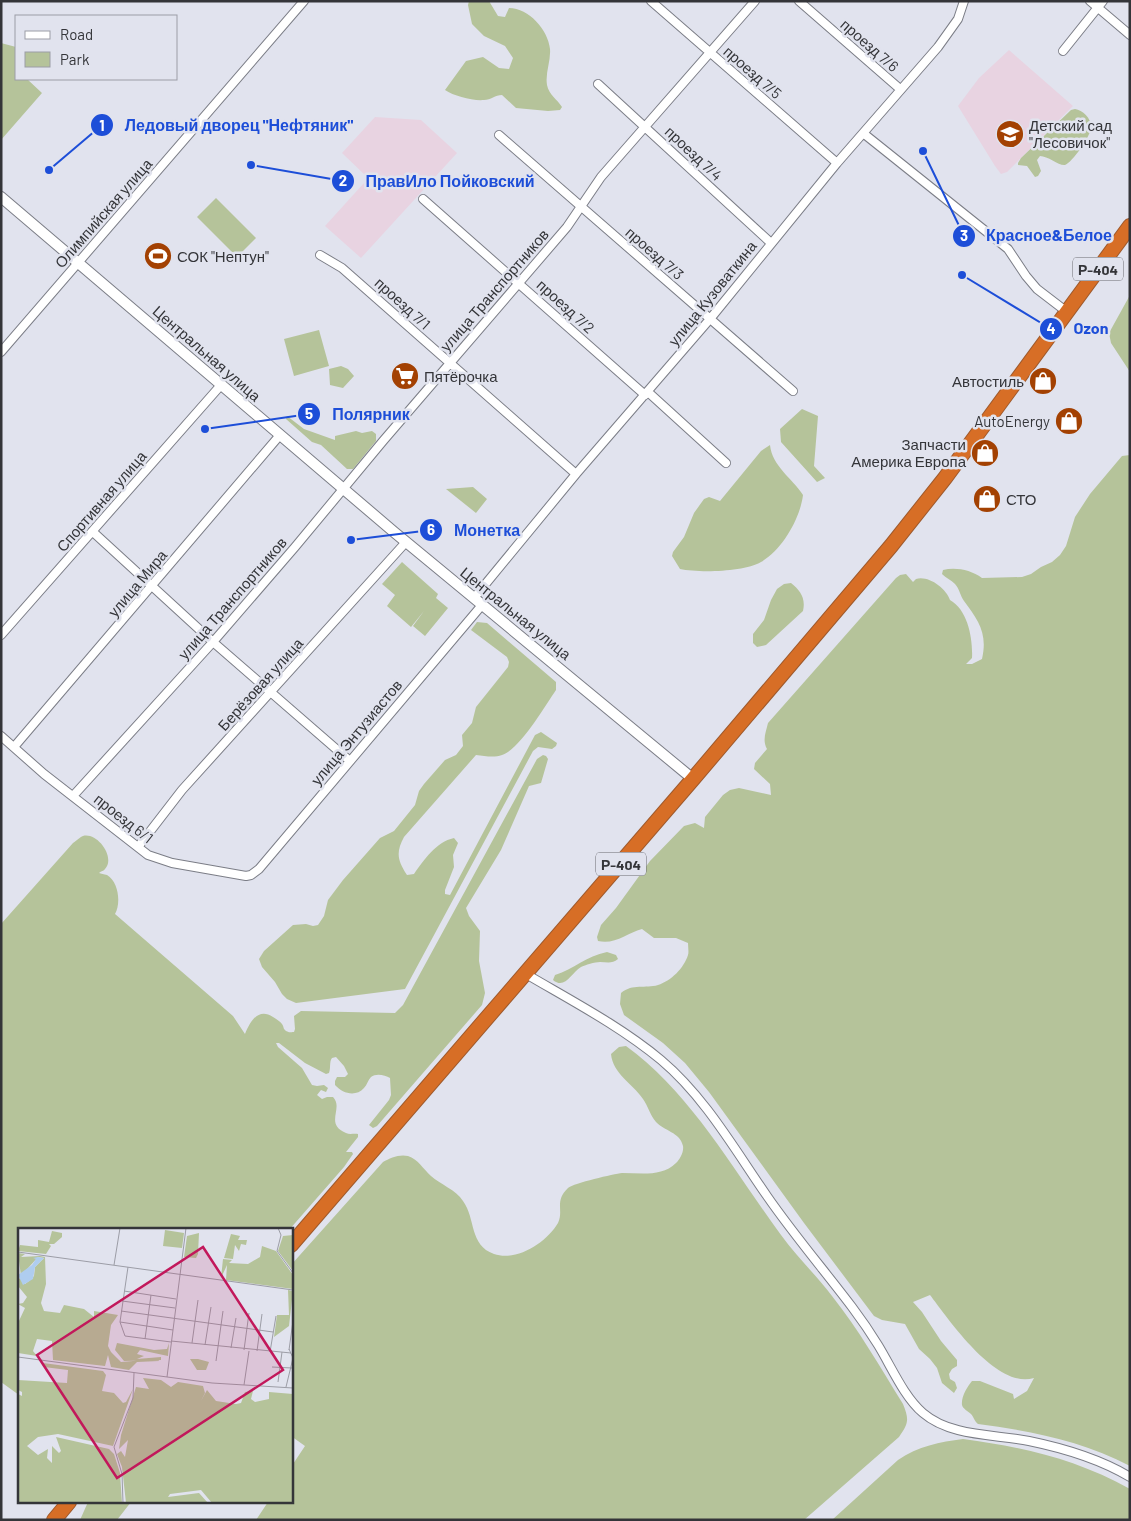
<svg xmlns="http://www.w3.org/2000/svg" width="1131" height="1521" font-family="Barlow,sans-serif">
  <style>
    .education { fill: #e8d3e1 }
    .green { fill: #b5c39a }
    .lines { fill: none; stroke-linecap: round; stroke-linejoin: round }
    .street-casing { stroke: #7b7d86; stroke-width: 10 }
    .secondary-casing { stroke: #7b7d86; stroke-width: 12 }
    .highway-casing { stroke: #9e5a2d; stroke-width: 16 }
    .street { stroke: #fff; stroke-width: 8 }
    .secondary { stroke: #fff; stroke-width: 10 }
    .highway { stroke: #d76e26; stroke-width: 14 }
    .labels { text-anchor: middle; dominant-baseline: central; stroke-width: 5; stroke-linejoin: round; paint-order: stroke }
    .shield { fill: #e1e3ee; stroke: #68696f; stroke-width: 1 }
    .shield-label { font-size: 14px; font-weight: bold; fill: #343539 }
    .street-label { font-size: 15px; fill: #343539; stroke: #e1e3ee }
    .poi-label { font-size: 15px; fill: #343539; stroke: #e1e3ee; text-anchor: start }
    .inset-road { fill: none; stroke: #9c9da6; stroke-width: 1 }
    .view { fill: #c2185b; fill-opacity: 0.15; stroke: #c2185b; stroke-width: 2.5 }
    .inset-edge { fill: none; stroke: #343539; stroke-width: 2.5 }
    .leader { fill: none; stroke: #1d4ed8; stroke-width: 2 }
    .callout-dot { fill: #1d4ed8; stroke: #e1e3ee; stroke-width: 2 }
    .mark-label { font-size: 15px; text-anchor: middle; font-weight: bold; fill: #fff }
    .callout-label { font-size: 16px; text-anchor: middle; font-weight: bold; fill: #1d4ed8; stroke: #e1e3ee; stroke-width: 5; stroke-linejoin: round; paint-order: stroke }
  </style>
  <rect width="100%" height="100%" fill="#e1e3ee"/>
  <path class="education" d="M1009 50 1073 106 1007 172 1001 174 995 166 958 106 979 78Z
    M375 117 421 120 457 153 361 258 325 226 364 183 366 176 342 153Z"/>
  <path class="green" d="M469 1H489L498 16 505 17 509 8C529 8 548 30 550 49 551 61 545 73 547 85 549 95 557 99 562 107L560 110 548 111 516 108 502 95C495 95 491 100 484 100 472 101 454 96 445 90L466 61 483 57 499 68 509 69 513 58 505 46 484 36 472 24 468 5Z
    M1 43 16 47V79H27L42 93 1 140Z
    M1075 109C1083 110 1092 119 1091 128 1091 135 1072 163 1065 165 1059 166 1048 156 1040 156L1037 160 1041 171 1038 176 1035 177 1027 166 1018 165V163L1021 158 1071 110Z
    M216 198 256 238 237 257 197 217Z
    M1130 295V372L1111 343 1109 333Z
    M319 330 329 366 294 376 284 339Z
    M341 366 348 369 354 376 343 388 330 385 329 369Z
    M802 409 818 416 814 466 825 478 817 482 781 442 780 429Z
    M287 416 304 429 332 439 335 440V436L356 431 362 433 372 431 376 434V441L353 469H347L321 445 312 442 286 419Z
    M770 445C772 466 792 478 803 495 800 519 782 550 761 562 744 572 699 573 680 569L672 556 673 552 684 537 694 513 704 499 709 497 720 501 761 451Z
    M1130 455V1466C1082 1441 1031 1431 978 1424 974 1421 974 1417 971 1414 968 1411 963 1409 962 1405 961 1397 967 1387 972 1381H980L1013 1394 1014 1399 1027 1391 1034 1378C997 1390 949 1320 930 1295L913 1302 922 1312 941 1341 957 1360V1366L952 1369 949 1374 950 1379 955 1382 957 1388 954 1393 942 1383 937 1368 930 1359 919 1349 905 1324 882 1320 874 1316 804 1223 709 1092 685 1063 663 1043 624 1015 620 1004 621 993C633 983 645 989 658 985 671 981 684 968 688 955 689 952 688 947 688 943L676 938H654L642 929C627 933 615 945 598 941L597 937 601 925 616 908 650 861 684 826 695 823 704 828 705 817 723 795 730 790 739 788 771 795 770 784 754 769 755 763 767 749C762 740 766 732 768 723L896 578 900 575 906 574 913 582 916 579C928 575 946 588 950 600 968 610 973 639 972 658L966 664H972L982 659C988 633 978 620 964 601 960 595 959 588 955 584 951 580 946 578 942 574L943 570C956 567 971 570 982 578L1022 577 1031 574 1041 567 1052 562 1060 555 1066 546 1075 517 1090 494 1122 456Z
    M473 487 487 499 476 513 446 489Z
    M402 562 438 594 436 598 448 608 425 636 413 626 424 611 411 627 387 606 395 595 382 584Z
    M791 583C800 590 806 598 803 611L766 645 757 647 753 643V634L764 620 771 600 777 589 784 584Z
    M477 622 487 623 556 682V690C545 706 520 749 502 755 494 758 485 756 476 755L404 837C396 852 397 860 407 875L414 874C424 860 436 842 454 838L458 843 453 855 454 867 445 890V894L450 895 535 735 541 732 557 743 556 746 552 749 538 747 533 751 405 989 296 1003 287 999 282 994 275 982 262 967 259 959 264 951 293 925 306 924 313 926 318 925 324 916 328 900 343 880 380 838 394 831 415 805 419 791 424 784 445 760 456 755 463 746 462 735 472 723 476 707 508 667 509 662 507 657 471 630Z
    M543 755 546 756 548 759 541 783 529 786 501 850 466 908 469 916 480 931 479 961 485 993 482 1005 377 1126 373 1128 369 1125 389 1100 391 1095 390 1078C385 1075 376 1073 371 1077 368 1080 367 1085 364 1088 356 1097 343 1094 335 1085V1081L337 1077H345L348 1074 344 1066 336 1057 332 1058C329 1062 331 1068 329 1073L326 1074 305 1063 279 1043H276L278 1047 302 1068 312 1085 317 1086 324 1085 328 1088 326 1092 321 1090 317 1095 322 1099 327 1097H333C344 1108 324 1124 346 1133 350 1135 354 1133 358 1134V1137L346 1152H352L353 1154 344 1167 289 1230H19V1395L1 1382V924L73 843C76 841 80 837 83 836 97 832 116 857 105 869 104 871 101 871 99 873 101 874 104 874 107 875 119 882 121 904 115 914L233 1016 245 1034C250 1022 258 1007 273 1017 276 1019 280 1021 282 1024 285 1029 282 1027 286 1031 290 1033 290 1032 294 1032L295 1029 294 1016 301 1011 395 1013 403 1005 537 759Z
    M607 952 616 955 618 959C612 964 607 962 600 962 595 962 585 965 581 967 571 973 565 990 553 980L555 975C574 969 586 956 607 952Z
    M626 1046C691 1093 734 1171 781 1235 797 1257 816 1275 832 1296 859 1330 880 1367 903 1404 909 1419 909 1423 899 1437L804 1520H256L268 1502H291V1467L305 1446 291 1436V1265L383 1162C390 1158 399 1154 408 1156 418 1159 423 1169 431 1176 440 1184 456 1190 463 1201 476 1219 469 1245 494 1254 517 1262 547 1242 558 1223 564 1211 554 1201 568 1188 574 1183 614 1174 622 1173 641 1173 662 1177 676 1163 680 1159 684 1152 683 1146 680 1132 664 1131 656 1122 650 1115 648 1106 643 1099 632 1083 613 1074 611 1054L619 1047Z
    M963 1439C1023 1447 1076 1459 1130 1489V1520H832L898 1460C918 1446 940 1442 963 1439Z
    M88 1502H131L117 1520H80Z"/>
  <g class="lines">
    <defs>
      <path id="street" d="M651 1 837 163
        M799 1 900 89
        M1090 1 1130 35
        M1063 51 1103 1
        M598 84 771 243
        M863 133 1008 249 1026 276 1037 289 1067 312
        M499 135 793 391
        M423 199 645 395
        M320 255 342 268 576 474
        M1 352 304 1
        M648 392 726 463
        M93 532 213 642 350 761
        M474 598 576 474 710 319 837 163 938 47 958 19 964 1
        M1 635 221 385
        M1 736 44 774 148 855 172 863 246 876 251 875 259 869 482 605
        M14 747 280 435
        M73 796 213 642 295 547 383 441 567 227 601 177 755 1
        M138 847 182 790 406 542
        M526 974C572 1001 620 1026 661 1060 705 1097 735 1150 767 1196 794 1235 824 1270 852 1307 861 1319 870 1332 878 1345 891 1366 904 1397 923 1413 951 1437 995 1434 1029 1441 1063 1448 1100 1459 1130 1477"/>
      <path id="secondary" d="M1 197 394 532 693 779"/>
      <path id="highway" d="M291 1245 693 779 891 546 945 478 1130 226
        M54 1520 69 1502"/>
    </defs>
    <use href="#street" class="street-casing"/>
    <use href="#secondary" class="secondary-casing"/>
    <use href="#highway" class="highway-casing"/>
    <use href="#street" class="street"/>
    <use href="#secondary" class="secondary"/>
    <use href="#highway" class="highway"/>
  </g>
  <defs>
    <symbol id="school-disc" viewBox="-11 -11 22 22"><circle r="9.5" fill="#a34102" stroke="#e1e3ee"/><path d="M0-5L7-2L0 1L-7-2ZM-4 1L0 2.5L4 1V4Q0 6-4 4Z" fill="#fff"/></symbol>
    <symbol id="stadium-disc" viewBox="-11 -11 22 22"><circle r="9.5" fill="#a34102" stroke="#e1e3ee"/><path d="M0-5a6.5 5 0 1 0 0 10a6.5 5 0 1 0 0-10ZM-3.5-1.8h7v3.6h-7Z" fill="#fff"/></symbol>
    <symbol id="supermarket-disc" viewBox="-11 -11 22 22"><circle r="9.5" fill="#a34102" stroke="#e1e3ee"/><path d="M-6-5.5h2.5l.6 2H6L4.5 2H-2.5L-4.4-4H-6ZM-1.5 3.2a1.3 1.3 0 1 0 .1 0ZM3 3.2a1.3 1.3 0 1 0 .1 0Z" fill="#fff"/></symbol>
    <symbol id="shop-disc" viewBox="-11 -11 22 22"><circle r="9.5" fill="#a34102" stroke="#e1e3ee"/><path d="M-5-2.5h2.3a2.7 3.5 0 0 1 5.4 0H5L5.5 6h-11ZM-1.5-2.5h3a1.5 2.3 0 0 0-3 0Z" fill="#fff"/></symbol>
  </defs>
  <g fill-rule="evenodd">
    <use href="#school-disc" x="994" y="118" width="32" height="32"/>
    <use href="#stadium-disc" x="142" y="240" width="32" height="32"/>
    <use href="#supermarket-disc" x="389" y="360" width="32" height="32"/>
    <use href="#shop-disc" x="1027" y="365" width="32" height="32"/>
    <use href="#shop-disc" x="1053" y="405" width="32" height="32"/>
    <use href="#shop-disc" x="969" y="437" width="32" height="32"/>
    <use href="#shop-disc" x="971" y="483" width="32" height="32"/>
  </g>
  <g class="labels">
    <g class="shield">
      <rect x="1073" y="257.5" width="50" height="23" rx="4"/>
      <rect x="596" y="852.5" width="50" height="23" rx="4"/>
    </g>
    <g class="shield-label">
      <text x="1098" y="269">Р-404</text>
      <text x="621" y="864">Р-404</text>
    </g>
    <g class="street-label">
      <text transform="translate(870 45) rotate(41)">проезд 7/6</text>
      <text transform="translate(753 72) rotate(41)">проезд 7/5</text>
      <text transform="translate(694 153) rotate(43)">проезд 7/4</text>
      <text transform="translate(103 213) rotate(-49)">Олимпийская улица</text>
      <text transform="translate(655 253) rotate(41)">проезд 7/3</text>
      <text transform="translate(494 290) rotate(-49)">улица Транспортников</text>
      <text transform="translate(712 293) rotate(-51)">улица Кузоваткина</text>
      <text transform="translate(403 303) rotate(42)">проезд 7/1</text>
      <text transform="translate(566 306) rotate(42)">проезд 7/2</text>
      <text transform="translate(207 353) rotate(41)">Центральная улица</text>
      <text transform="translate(101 501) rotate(-49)">Спортивная улица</text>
      <text transform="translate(137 583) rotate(-50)">улица Мира</text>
      <text transform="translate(232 598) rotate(-49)">улица Транспортников</text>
      <text transform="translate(516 613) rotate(39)">Центральная улица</text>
      <text transform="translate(260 684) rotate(-48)">Берёзовая улица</text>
      <text transform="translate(356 732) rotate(-50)">улица Энтузиастов</text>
      <text transform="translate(124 818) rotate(38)">проезд 6/1</text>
    </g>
    <g class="poi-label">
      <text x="1029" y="125">Детский сад<tspan x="1029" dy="17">"Лесовичок"</tspan></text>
      <text x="177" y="256">СОК "Нептун"</text>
      <text x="424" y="376">Пятёрочка</text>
      <text x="1024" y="381" text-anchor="end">Автостиль</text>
      <text x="1050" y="421" text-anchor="end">AutoEnergy</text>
      <text x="966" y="444" text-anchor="end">Запчасти<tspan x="966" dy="17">Америка Европа</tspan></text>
      <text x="1006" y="499">СТО</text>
    </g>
  </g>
  <g transform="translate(18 1228)">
    <rect width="275" height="275" fill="#e1e3ee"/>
    <path d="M147 2 166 5 164 20 145 18ZM34 3 44 5V9L36 16H31L33 18 28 26 0 23 2 17 20 19V12L31 14ZM181 5 180 26 178 30 166 29 169 8ZM213 6 222 8 220 12H229L228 17 223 16 221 23 217 17 215 31 206 30ZM275 7V43L260 23 265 8ZM244 18 258 23 275 47V61L208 52 209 37 203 50 205 31 214 32 211 35 230 36 242 29ZM0 25 7 26 3 29 22 28 27 29 28 56 23 75 26 83 42 85 46 77 66 81 76 89V83L100 87 93 97 90 118 93 124 103 134 140 131 141 133 119 134 111 142 93 139 90 127 87 138 35 132 34 113 19 111 15 123 19 128 0 125V95L7 80 0 76 5 75 9 69 0 58V52L3 49 7 56 11 53 16 48 17 39 26 30 20 29 3 48ZM270 62 275 63 271 98 256 109 259 87H271ZM99 115 136 122 149 121 151 115 150 128 122 122 119 126 126 128 119 131 143 129V132L106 133 97 122ZM172 131H180L191 134 188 142H179ZM25 135 85 143 88 147 84 163 96 165 105 175 108 174 115 161 95 218 40 206 20 209 9 218 20 227 30 221 29 230 34 235V218L41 225 43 223 38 209 91 221 96 226 102 245 104 275H0V166L4 168V164L0 162V152L49 155 50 142 26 139ZM125 150 143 152 153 159 160 154 185 158 187 165 183 173 189 162 198 173 218 176 223 175 227 164 235 163 233 171 237 174 251 171V164L275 166V275H194L183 262 152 266 150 269 181 265 190 275H108L104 239 99 226 103 223 107 229 110 212 101 221 103 207 118 159 131 161Z" fill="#b5c39a"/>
    <path d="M20 29 26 30 17 39 15 51 5 57 0 47 14 37 18 31 15 30Z" fill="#afcdef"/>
    <path class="inset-road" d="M260 0 263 7 259 23 275 45M0 24 275 62M96 37 102 0M110 39 102 94 107 108 153 114M106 63 158 71M104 73 157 80M103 83 255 104M102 94 155 102M127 111 133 67M153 113 273 125M174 115 180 72M187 117 193 79M213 120 218 90M226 122 231 85M271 122 275 93M239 123 244 86M252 124 258 88M0 129 194 155 275 160M198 133 205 83M254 139 274 140M149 149 168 0M260 154 264 124M226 157 231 123M268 159 275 130 271 121M105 275 104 246 96 219 115 170 116 145"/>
    <path class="view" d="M185 19 265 142 99 250 19 127Z"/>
    <rect width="275" height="275" class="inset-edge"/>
  </g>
  <path class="leader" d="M49 170L102 125M251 165L343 181M923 151L964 236M962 275L1051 329M205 429L309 414M351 540L431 530"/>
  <g class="callout-dot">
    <circle cx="49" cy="170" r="5"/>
    <circle cx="251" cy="165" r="5"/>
    <circle cx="923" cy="151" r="5"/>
    <circle cx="962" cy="275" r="5"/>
    <circle cx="205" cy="429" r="5"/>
    <circle cx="351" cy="540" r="5"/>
    <circle cx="102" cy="125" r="12"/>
    <circle cx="343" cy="181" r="12"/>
    <circle cx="964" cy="236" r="12"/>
    <circle cx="1051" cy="329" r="12"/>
    <circle cx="309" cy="414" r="12"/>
    <circle cx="431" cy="530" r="12"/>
  </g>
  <g class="mark-label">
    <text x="102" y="131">1</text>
    <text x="343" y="186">2</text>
    <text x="964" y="241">3</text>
    <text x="1051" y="334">4</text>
    <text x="309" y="419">5</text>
    <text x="431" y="535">6</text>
  </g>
  <g class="callout-label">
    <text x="239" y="131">Ледовый дворец "Нефтяник"</text>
    <text x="450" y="187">ПравИло Пойковский</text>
    <text x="1049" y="241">Красное&amp;Белое</text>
    <text x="1091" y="334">Ozon</text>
    <text x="371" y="420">Полярник</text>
    <text x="487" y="536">Монетка</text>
  </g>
  <rect width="1131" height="1521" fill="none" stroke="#343539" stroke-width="5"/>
  <rect x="15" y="15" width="162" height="65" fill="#e1e3ee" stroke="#9c9da6"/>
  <rect x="25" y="31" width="25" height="8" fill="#ffffff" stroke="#9c9da6"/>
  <text x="60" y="40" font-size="15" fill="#343539">Road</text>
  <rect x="25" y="52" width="25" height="15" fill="#b5c39a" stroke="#9c9da6"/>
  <text x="60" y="65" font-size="15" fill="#343539">Park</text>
</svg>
